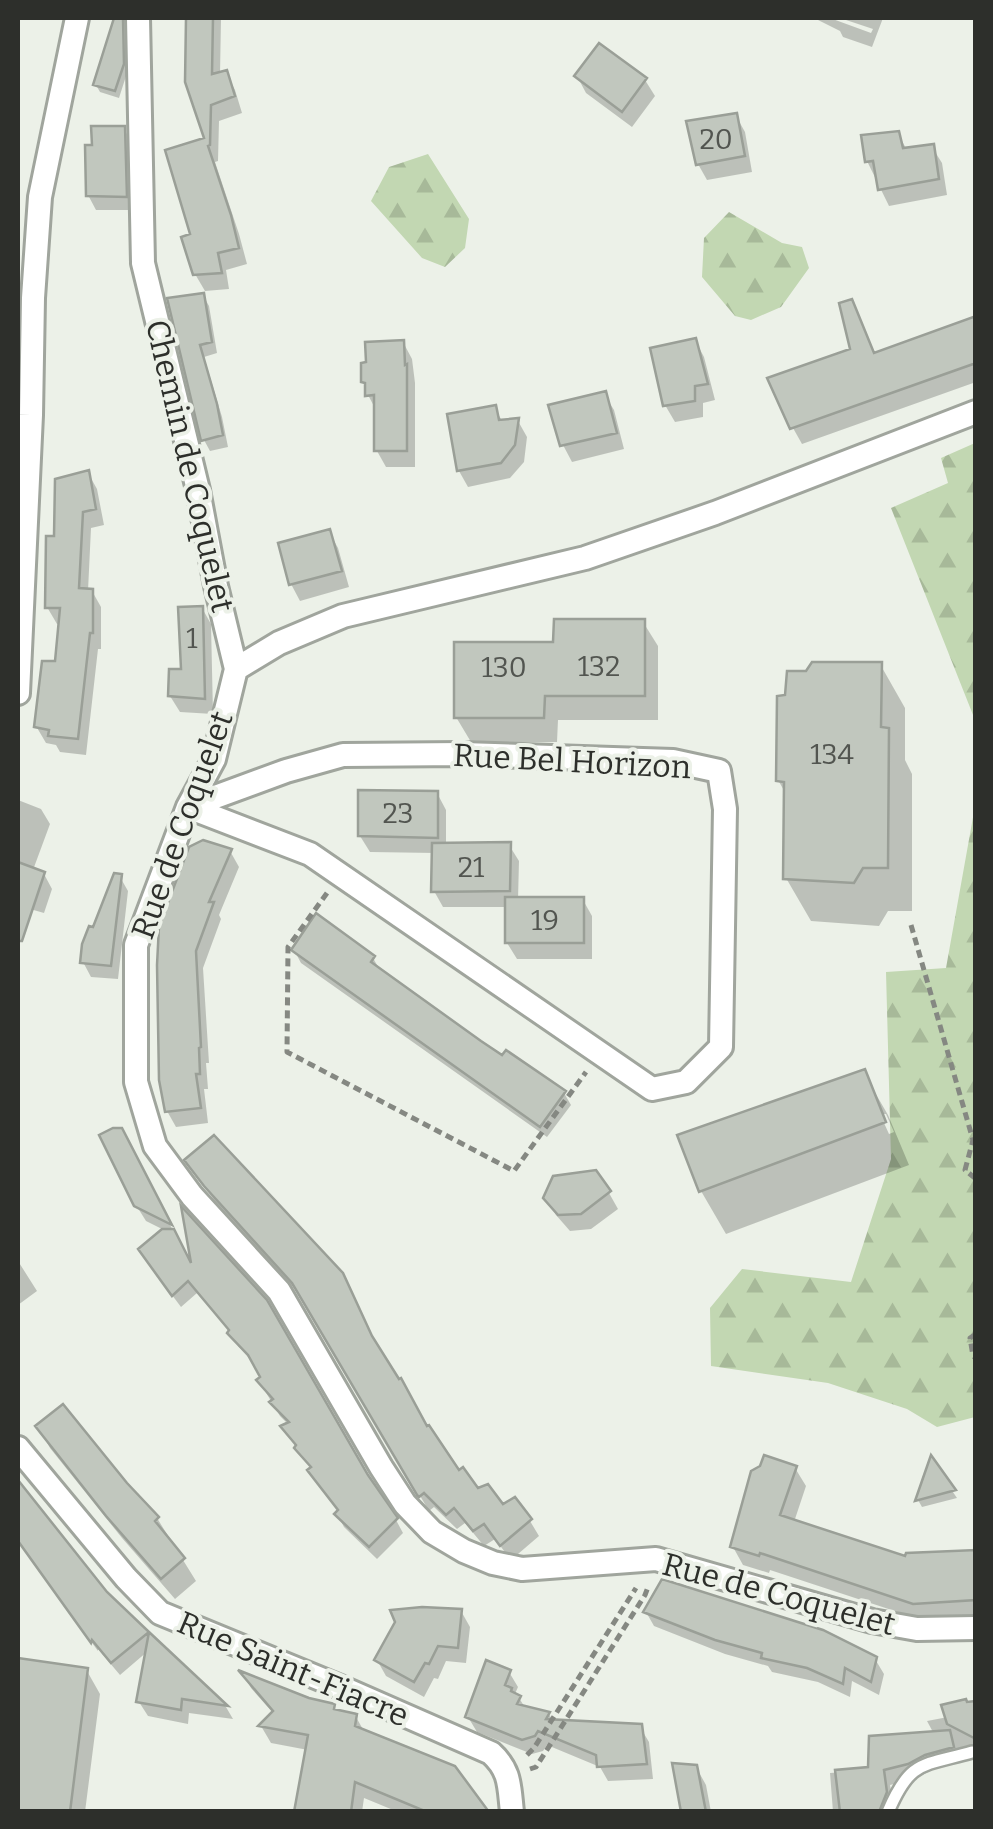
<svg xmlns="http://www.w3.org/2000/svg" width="993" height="1829" font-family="Bitter,serif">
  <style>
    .forest { fill: url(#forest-firs) }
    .shadow { fill: #0003; fill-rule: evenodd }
    .building { fill: #c1c7be; stroke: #9a9f97; stroke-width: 2.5 }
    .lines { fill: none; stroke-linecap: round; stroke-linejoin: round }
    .lane-casing { stroke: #a0a59d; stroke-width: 16 }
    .street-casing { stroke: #a0a59d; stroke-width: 28 }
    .path { stroke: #858882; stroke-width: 5; stroke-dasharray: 8 5; stroke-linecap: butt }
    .lane { stroke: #fff; stroke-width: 11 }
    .street { stroke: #fff; stroke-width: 22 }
    .labels { text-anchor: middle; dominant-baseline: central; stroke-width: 8; stroke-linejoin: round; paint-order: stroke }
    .number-label { font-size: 28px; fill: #525550 }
    .street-label { font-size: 32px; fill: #2d2f2b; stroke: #ecf1e8 }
  </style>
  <defs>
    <pattern id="forest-firs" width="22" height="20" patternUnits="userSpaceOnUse" patternTransform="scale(2.5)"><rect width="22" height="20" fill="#c2d7b2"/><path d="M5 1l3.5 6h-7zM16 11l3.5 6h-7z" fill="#a7b999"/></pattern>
  </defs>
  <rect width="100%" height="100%" fill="#ecf1e8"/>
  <path class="forest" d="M428 154 469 219 465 248 445 267 422 258 371 201 389 167Z
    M729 212 782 243 802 247 809 268 781 307 751 320 735 316 702 277 704 238Z
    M975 443V720L891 508 948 483 941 458Z
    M975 806V1417L937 1427 907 1409 828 1383 711 1366 710 1308 742 1269 851 1282 891 1159 886 972 946 968Z"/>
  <path class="shadow" d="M117 18H127V73L119 98 100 92 96 85Z
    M188 18H221L220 75 226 73 235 90 242 113 219 121 218 161 215 162 239 234 247 264 226 270 229 289 205 291 195 274 193 236 207 139 188 81Z
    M814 18H830L871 33 873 29 840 18H883L872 47 843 37 840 31Z
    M577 76 645 80 655 96 632 127 586 93Z
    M736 116 745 132 752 172 707 180 698 164Z
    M124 129 132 143 133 210H96L88 195Z
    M898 134 907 150 932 147 942 163 947 195 889 206 867 161Z
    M203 295 209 306 217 353 204 357 222 417 228 447 210 451 204 440 170 300Z
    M851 302 875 355 976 319V382L802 444 793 428 853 351Z
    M695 340 704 357 715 400 703 403V417L675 422 665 405Z
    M403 342 412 359 415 383V467H386L377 451 376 410 368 395V388L364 382Z
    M604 394 614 410 624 449 572 462 563 445Z
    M494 408 503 422 518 421 527 437 524 462 510 478 468 487 459 471Z
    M88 473 97 489 104 525 91 528 88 591H92L101 607V649H98L86 755 60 752 56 745 46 743 36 726 57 663 61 624H57L47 607 56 539Z
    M329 532 338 548 349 587 300 601 291 584Z
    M202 608 211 624 213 714 180 712 170 696 184 671Z
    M643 622 658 646V720H558L557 742H471L456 717 556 645Z
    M880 664 905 708V760L912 774V911H888L879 926 811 921 786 878V794L778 780 788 698Z
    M437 793 446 810V845H509L519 861 518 900H583L592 916V959H517L507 943V907H443L434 891 435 853 370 852 360 836Z
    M18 800 41 809 50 824 33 870 44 874 52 889 44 913 30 909 28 914 18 910Z
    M203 843 230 851 239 867 219 915 221 919 203 968 209 1063H206L208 1089H204L208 1123 176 1127 167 1111Z
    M120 877 128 891 118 979 91 977 83 962 94 929Z
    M294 950 373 958 381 972 480 1043 564 1093 571 1105 547 1137 301 963Z
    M863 1072 888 1115 909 1165 726 1234 701 1191 680 1136ZM880 1114H886L894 1132 889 1134Z
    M130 1146 194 1272 366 1476 396 1520 403 1533 377 1559 344 1527 337 1514 340 1512 284 1428 289 1425 280 1416 259 1381 264 1378 258 1368 238 1346 231 1332 197 1293 181 1307 148 1263 164 1230 146 1221 136 1205Z
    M188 1161 378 1350 426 1430 458 1473 477 1492 502 1508 530 1521 539 1536 511 1560 495 1539 484 1546 465 1523 457 1529 434 1507 429 1511 304 1299 216 1203Z
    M609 1193 618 1209 591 1229 570 1231 556 1215 546 1198Z
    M18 1261 37 1291 18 1305Z
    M38 1426 125 1485 157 1518 196 1581 175 1599 122 1538 50 1448Z
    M932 1461 957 1498 922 1507 918 1500Z
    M795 1468 806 1486 794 1522 907 1559 976 1552V1619L925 1621 770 1570 769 1573 743 1565 733 1547Z
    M18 1482 106 1594 226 1707 233 1719 189 1713 188 1724 148 1716 139 1702 148 1651 120 1675 98 1649V1651L18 1542Z
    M461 1611 470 1627 466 1663 446 1661 438 1679 434 1678 424 1697 386 1676 377 1660Z
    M646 1612 875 1659 884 1674 879 1695 852 1681 850 1697 818 1682 772 1672 768 1666 725 1654 654 1626Z
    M18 1661 87 1671 100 1694 85 1812H18Z
    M509 1672 518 1687 514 1696 519 1698 526 1709 549 1714 553 1722 640 1727 649 1742 653 1779 608 1781 600 1767 547 1745 543 1751 532 1754 477 1732 468 1717Z
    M244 1675 309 1701 333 1706 337 1713 356 1717 365 1733 485 1812H398L364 1798 362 1812H296L308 1750 271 1743 261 1726 274 1714 251 1688Z
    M976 1704V1758L935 1768 917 1778 890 1785 894 1807 892 1812H833L830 1773 871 1770 934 1734 927 1721 948 1717Z
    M696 1767 706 1785 711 1812H683Z"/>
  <path class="building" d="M114 18H123L124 64 115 91 93 85Z
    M186 18H213L212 74 227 70 235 96 211 105 210 145 208 146 231 215 239 248 218 253 222 273 193 275 181 237 190 234 165 150 204 138 185 82Z
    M599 43 647 78 622 112 574 76Z
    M737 113 745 156 696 165 686 121Z
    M91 126H125L127 197 86 196 85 145H92Z
    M899 131 903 148 934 144 939 179 878 190 873 161 865 162 861 135Z
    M204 293 212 342 200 345 217 404 223 435 201 441 167 298Z
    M852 299 874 353 976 316V363L790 429 767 378 850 349 839 303Z
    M696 338 708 384 695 386V401L663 406 650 348Z
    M404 340 405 365 407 364V451H374V395L365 396V383L361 382V363L366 362 365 342Z
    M606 391 617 433 560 446 548 405Z
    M496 405 499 420 519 418 515 445 501 463 457 471 447 414Z
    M89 470 96 509 83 512 79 588 93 589V633H90L78 739 48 736 49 730 34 727 42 661H55L60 608H45L46 536H54L55 479Z
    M330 529 342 571 289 585 278 543Z
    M203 606 205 699 168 696 169 669H181L178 607Z
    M554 619H645V696H545L544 718H454V642H553Z
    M812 662H882L881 727 889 728 888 868H863L854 883 783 879 784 782 776 781 777 696 785 695 787 671H806Z
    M358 790 438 791V838L358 836Z
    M203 840 232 849 209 902H214L196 951 201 1047 199 1048 200 1074H196L201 1108 165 1112 159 1080 157 965 159 926 189 847Z
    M511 842 510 891 431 892 432 843Z
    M18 862 45 872 22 941H18Z
    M114 873 122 874 111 966 80 963 82 944 89 926 93 927Z
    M505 897H584V943H505Z
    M316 913 375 956 371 962 481 1041 502 1055 506 1050 566 1091 540 1127 291 950Z
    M865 1069 886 1122 699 1192 677 1135Z
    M113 1128H122L172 1225 134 1206 99 1135Z
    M214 1135 343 1273 372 1336 399 1379 401 1378 427 1426 429 1425 459 1470 463 1467 478 1488 488 1484 503 1504 515 1497 532 1519 500 1546 484 1524 473 1531 454 1508 446 1515 424 1493 419 1497 417 1495 292 1283 204 1186 184 1160Z
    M596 1170 611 1191 581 1214 558 1215 543 1198 553 1176Z
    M181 1206 267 1300 368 1475 398 1518 369 1547 334 1514 338 1510 307 1470 311 1467 294 1448 296 1445 280 1426 289 1422 269 1402 273 1399 256 1380 260 1377 248 1355 227 1333 229 1330 188 1281 172 1296 138 1249 162 1229H174L191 1263Z
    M63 1404 127 1483 159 1517 155 1521 185 1558 161 1579 106 1516 35 1426Z
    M764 1455 797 1466 780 1515 905 1556 906 1553 976 1550V1600L913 1604 760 1553 759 1556 730 1547 751 1471 760 1466Z
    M931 1455 956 1490 915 1501Z
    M18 1480 107 1592 149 1632 111 1663 92 1640 91 1643 18 1541Z
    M662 1579 823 1630 877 1657 871 1682 845 1668 843 1684 807 1668 761 1658 762 1653 715 1640 643 1612Z
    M422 1607 462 1609 458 1648 438 1646 429 1664 425 1663 414 1682 374 1660 395 1622 390 1610Z
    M149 1632 228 1706 182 1699 181 1710 136 1702Z
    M18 1658 88 1668 70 1812H18Z
    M486 1660 511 1670 505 1685 512 1688 511 1691 521 1696 517 1704 550 1712 546 1719 642 1724 647 1764 597 1767 596 1755 538 1731 535 1736 522 1740 465 1717Z
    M238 1670 309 1698 335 1704 334 1709 357 1714 355 1726 455 1766 489 1812H427L355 1782 351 1812H294L308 1735 258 1726 273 1711Z
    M966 1699 967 1702 976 1701V1739L947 1724 941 1705Z
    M950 1730 954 1747 925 1755 908 1764 884 1770 887 1792 879 1812H840L835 1770 868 1767 869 1736Z
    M672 1763 697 1765 706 1812H681Z"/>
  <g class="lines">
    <defs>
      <path id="lane" d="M888 1812C910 1760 922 1766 972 1752"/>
      <path id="street" d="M138 18 143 263 198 490 216 586 236 669
        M976 412 715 513 585 558 343 616 279 643 236 669 214 759 188 807 136 945V1082L155 1146 192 1196 279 1291 381 1467 405 1504 432 1532 464 1551 493 1563 522 1569 656 1559 872 1621 917 1629 976 1628
        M18 693 31 415 33 298 40 197 77 18
        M463 754 673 761 719 771 725 809 721 1047 686 1082 652 1089 310 854 188 807 286 771 343 755Z
        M18 1448 126 1578 160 1613 345 1689 491 1753C511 1771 509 1787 512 1812"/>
    </defs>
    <use href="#lane" class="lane-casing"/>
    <use href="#street" class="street-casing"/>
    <path class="path" d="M327 893 288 947 287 1052 514 1171 586 1072
      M911 925 973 1140 965 1170 976 1179
      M976 1334 970 1338 973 1356 976 1358
      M527 1755 534 1748 636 1588
      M530 1769 536 1767 645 1595 648 1587"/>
    <use href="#lane" class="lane"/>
    <use href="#street" class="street"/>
  </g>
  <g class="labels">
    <g class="number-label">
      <text x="716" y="139">20</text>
      <text x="192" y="638">1</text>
      <text x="599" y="666">132</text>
      <text x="504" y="667">130</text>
      <text x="832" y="754">134</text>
      <text x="398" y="813">23</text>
      <text x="471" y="867">21</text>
      <text x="545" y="920">19</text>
    </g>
    <g class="street-label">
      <text transform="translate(190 466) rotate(77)">Chemin de Coquelet</text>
      <text transform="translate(572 761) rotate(3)">Rue Bel Horizon</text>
      <text transform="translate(182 825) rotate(-70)">Rue de Coquelet</text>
      <text transform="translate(779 1594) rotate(15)">Rue de Coquelet</text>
      <text transform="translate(293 1669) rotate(23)">Rue Saint-Fiacre</text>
    </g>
  </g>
  <rect width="993" height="1829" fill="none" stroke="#2d2f2b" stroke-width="40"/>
</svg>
